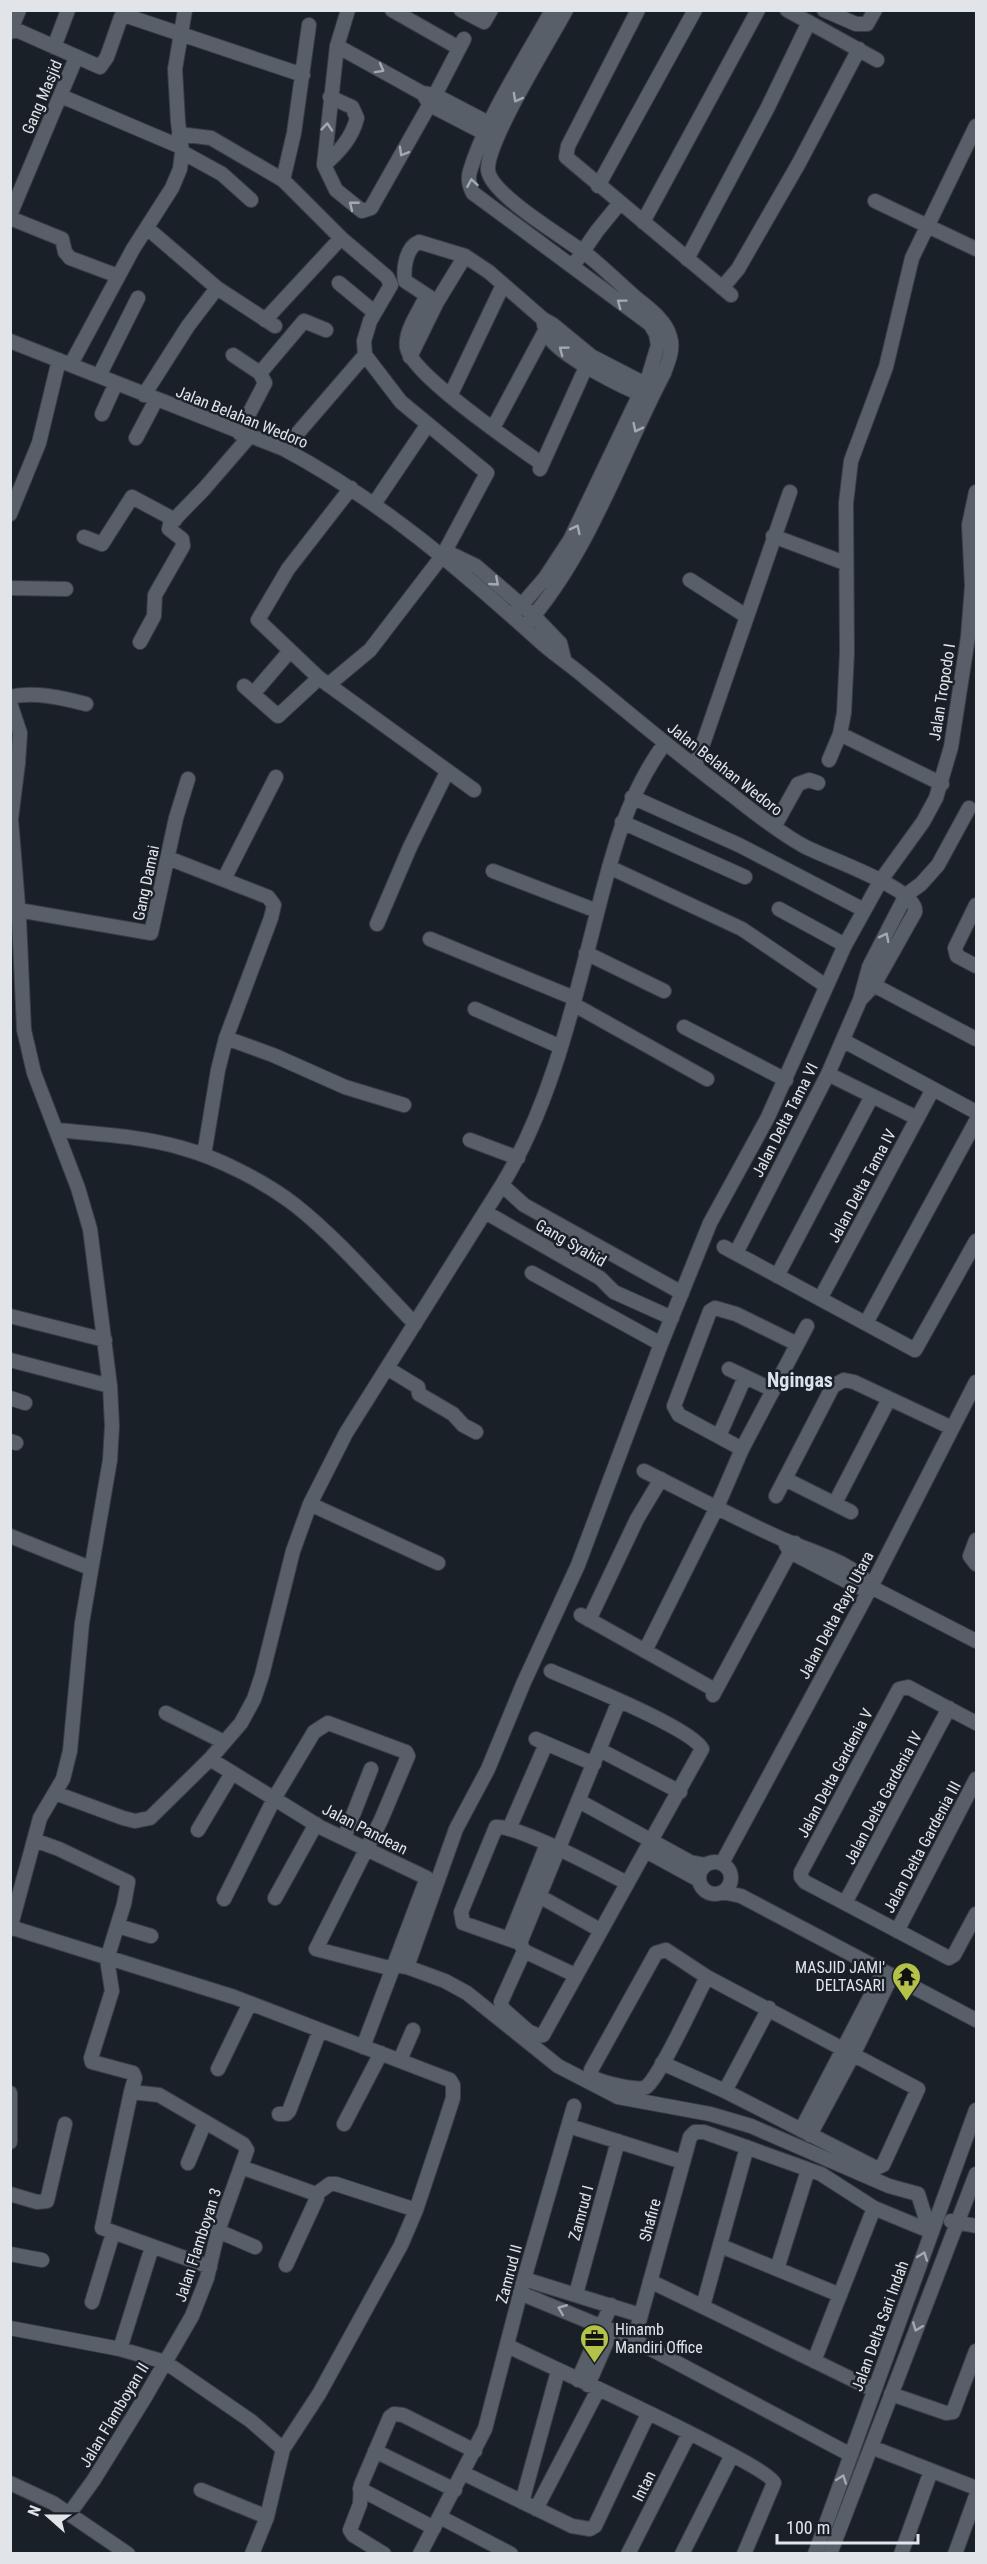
<svg xmlns="http://www.w3.org/2000/svg" width="987" height="2564" font-family="'Roboto Condensed',sans-serif">
  <style>
    .lines { fill: none; stroke-linecap: round; stroke-linejoin: round }
    .minor-casing { stroke: #3a3e44; stroke-width: 16 }
    .minor { stroke: #585f68; stroke-width: 14 }
    .oneway { stroke: #a3a9b0 }
    .labels { text-anchor: middle; dominant-baseline: central; stroke-width: 5; stroke-linejoin: round; paint-order: stroke }
    .street-label { font-size: 16px; fill: #e1e5ea; stroke: #1a2028 }
    .poi-label { font-size: 16px; fill: #e1e5ea; stroke: #1a2028; text-anchor: end }
    .quarter-label { font-size: 20px; font-weight: bold; fill: #dae2ec; stroke: #1a2028 }
  </style>
  <rect width="100%" height="100%" fill="#1a2028"/>
  <g class="lines">
    <defs>
      <path id="minor" d="M348 10 337 46 324 165 336 190 362 211 371 208 435 95 464 39
        M392 10 459 48
        M461 10 484 22 491 10
        M638 10 568 146 566 157 731 295
        M787 10 877 60
        M824 10 856 24H867L875 10
        M12 28 100 67 107 57 121 17 124 15 303 75
        M10 32 19 10
        M337 46 422 93 435 95 498 128
        M54 47 68 10
        M61 96 181 147
        M425 97 430 105 486 134
        M179 134 211 138 283 180 341 238 387 277 391 285 370 321 364 341 365 355 401 402 487 473 443 555 370 650 328 685
        M182 152 222 174 251 200
        M324 165C339 152 352 138 357 118L352 107 330 97
        M283 180 294 133 309 25
        M598 186 695 10
        M875 201 976 249
        M10 215 76 58
        M10 218 62 239 65 252 70 258 118 276
        M643 222 758 10
        M147 228 217 288 275 326
        M687 259 768 107 809 22
        M577 260 597 231 619 204
        M339 283 374 312
        M722 288 738 269 799 163 859 49
        M426 297C420 310 404 332 407 348 412 375 517 446 542 464
        M437 302 405 281C403 269 406 247 419 242L465 256 489 272 543 319 552 324 591 356 651 387
        M543 319C544 327 546 334 552 341 569 360 620 386 645 396
        M265 320 341 238
        M10 341 284 449C383 502 462 571 544 645 558 657 573 667 587 679 635 718 682 758 732 795 755 813 777 831 802 845 822 857 919 888 915 912L874 985 860 1000
        M233 355 260 373 265 383 239 433
        M410 357 437 302 465 256
        M71 364 133 249 172 188 180 169 182 152 178 122 175 69 185 10
        M260 373 304 321 326 330
        M99 376 138 298
        M144 395 188 326 217 288
        M450 396 503 285
        M102 414 116 383
        M493 428 545 331 551 325
        M136 438 156 400
        M284 449 365 355
        M540 469 590 358
        M351 488 288 569 258 620 319 678 474 790
        M374 504 428 424
        M10 514 39 443 59 360
        M773 536 845 563
        M84 537 102 544 132 497 175 520
        M447 552 476 566 534 616 560 643 564 659
        M690 580 746 616
        M10 588 66 589
        M513 615 545 578 570 540 649 375 658 345 656 334 650 324 473 193C469 186 468 178 470 171 485 120 526 58 552 10
        M525 626C589 554 620 457 664 373 668 362 674 349 670 337 666 320 648 308 635 297 620 284 606 270 590 257 569 240 490 195 488 170 486 142 550 40 566 10
        M140 642 154 616 155 595 183 546 182 539 169 529 170 524 204 489 249 437
        M244 686 253 694 289 652
        M253 694 278 716 319 678
        M10 697C34 691 63 698 86 704
        M10 703 20 733 18 763 11 819 19 918 24 1030 34 1073 78 1188 90 1229 110 1386 112 1426 110 1460 82 1623 70 1751 63 1779 40 1818 10 1929
        M840 734 942 784
        M829 760 840 734 844 713 847 652 846 503 851 461 886 367 912 258 976 126
        M695 767 790 492
        M632 797 739 845 864 910
        M622 822 745 877
        M774 827 798 784 809 780 818 783
        M168 858 268 897 274 905 271 918 226 1038 218 1070 204 1155
        M609 867 742 929 826 986
        M493 871 597 911
        M224 879 276 777
        M976 905 955 948 957 956 976 966
        M779 909 845 945
        M18 910 151 933 176 818 188 779
        M377 924 410 847 447 772
        M430 939 574 998
        M586 953 664 991
        M866 981 976 1039
        M573 1004 707 1079
        M475 1009 561 1047
        M684 1027 786 1080
        M226 1038 273 1055 345 1087 404 1105
        M844 1041 976 1112
        M828 1074 917 1118
        M56 1130C98 1134 141 1136 182 1148 219 1158 265 1182 295 1205 339 1240 376 1284 415 1324
        M470 1140 518 1158
        M502 1185 524 1205 682 1293
        M485 1212 600 1278 614 1292 672 1318
        M724 1247 915 1350 976 1241
        M736 1253 828 1074 860 1000 869 967 906 895 921 884 938 865 969 808
        M532 1273 661 1344
        M777 1276 872 1096
        M820 1299 933 1089
        M10 1316 105 1340
        M866 1323 976 1121
        M10 1360 110 1386
        M387 1368 418 1387 419 1394 453 1414 463 1425 476 1432
        M729 1369 773 1390
        M10 1398 25 1403
        M719 1436 745 1377
        M10 1441 16 1443
        M742 1449 679 1415 674 1406 710 1311 715 1308 736 1314 797 1344
        M644 1471C690 1494 735 1518 782 1539 809 1551 854 1562 871 1587L976 1641
        M785 1479 851 1512
        M776 1496 833 1386 844 1380 854 1382 952 1428
        M835 1503 889 1399
        M310 1504 438 1563
        M10 1536 90 1568
        M976 1540 970 1556 976 1564
        M786 1545 790 1552 858 1587H871
        M581 1615 715 1690
        M589 1620 637 1519 661 1479
        M645 1651 717 1507 742 1449 807 1326
        M551 1671C578 1683 692 1728 702 1749L543 2035 539 2036 528 2031 502 2008 501 2002 524 1951 520 1943 619 1701
        M713 1695 795 1543
        M166 1713 224 1742
        M976 1723 908 1687 899 1689 801 1872V1877L805 1882 949 1958 954 1955 976 1914
        M536 1739 594 1764
        M600 1750 680 1792
        M210 1759 320 1827 427 1878 363 2047
        M55 1793 123 1818 135 1821 150 1818 210 1759 241 1723 254 1699 262 1675 293 1551 310 1504 346 1433 502 1185C548 1109 570 1019 592 933 609 866 623 800 665 743
        M579 1801 690 1862 705 1865
        M509 1829 546 1744
        M198 1830 232 1773
        M344 1838 371 1769
        M34 1840 59 1849 128 1882 124 1904 107 1959 112 1991 91 2058 92 2062 133 2073 135 2078 131 2092 159 2095 243 2144 247 2150 218 2231 207 2278 192 2316 144 2399 93 2481 69 2514
        M646 1851 699 1880
        M699 1878a16 16 0 1 1 32 0a16 16 0 1 1-32 0Z
        M722 1863 871 1587 976 1382
        M723 1892 741 1896 976 2020
        M539 1896 600 1930
        M275 1898 316 1824
        M224 1899 275 1797 314 1732 328 1723 406 1752 408 1756 381 1820 316 1949 393 1969
        M845 1903 949 1708
        M118 1926 151 1936
        M10 1927 234 1997 450 2080 453 2085V2098L441 2135 416 2210 401 2245 319 2394 283 2449 267 2517 252 2554
        M897 1931 976 1779
        M509 1939 547 1844
        M520 1943 463 1923 461 1912 496 1827C519 1825 603 1871 627 1883
        M524 1951 575 1975
        M394 1965 407 1967 445 1981 467 1993 558 2066 618 2097 710 2114 751 2126 889 2186 918 2194 925 2216V2229
        M407 1967 456 1829 488 1769 524 1682 578 1565 661 1344 710 1223 768 1117 845 945 881 880 923 822 936 798 951 747 968 637 972 586 969 525 976 492
        M400 2060 413 2030
        M662 2063 725 2091 876 2168 883 2165 918 2089 707 1977 666 1950 656 1953 591 2070 592 2077C601 2082 638 2092 646 2087 660 2077 696 1997 707 1977
        M218 2069 250 2003
        M725 2091 769 2008
        M131 2092 102 2228 210 2267
        M10 2093V2142
        M279 2114H286L289 2111 320 2030
        M344 2124 381 2053
        M569 2126 683 2162
        M801 2130 879 1980
        M810 2135 854 2053 892 1975
        M188 2163 205 2122
        M241 2167 316 2194
        M10 2194 37 2202 47 2201 65 2124
        M951 2221 976 2226
        M218 2231 255 2247
        M721 2246 840 2295
        M10 2254 42 2260
        M286 2265 317 2198 316 2194 330 2184H336L416 2210
        M777 2269 808 2170
        M524 2279 640 2315
        M650 2281 874 2390
        M520 2293 634 2340 851 2455
        M576 2294 618 2141
        M92 2302 113 2233
        M703 2306 747 2147
        M10 2328 120 2349 165 2362 251 2421 283 2449
        M634 2340 690 2137 695 2132H704L821 2174 874 2208 932 2232
        M508 2346C542 2363 768 2465 774 2483L744 2554
        M120 2349 152 2247
        M814 2361 874 2208
        M578 2380 611 2305
        M588 2385 612 2330
        M891 2394 946 2413 953 2412 976 2351
        M871 2447 976 2488
        M375 2451 455 2490
        M463 2473 572 2526 590 2529 595 2526 648 2414
        M10 2483 53 2503 128 2554
        M360 2489 434 2528
        M201 2490 267 2517
        M522 2502 558 2371
        M536 2509 598 2390
        M440 2517 511 2554
        M384 2554 353 2535 350 2530 360 2504 361 2485 390 2417 394 2414 403 2415 475 2451
        M420 2554 485 2429 524 2279 574 2106
        M628 2554 689 2434
        M682 2554 732 2455
        M815 2554 976 2110
        M830 2554 976 2174
        M901 2554 931 2471
        M955 2554 976 2496"/>
    </defs>
    <use href="#minor" class="minor-casing"/>
    <use href="#minor" class="minor"/>
  </g>
  <defs><path id="oneway-chevron" d="M-2-3.5L2.5 0L-2 3.5" fill="none" stroke-width="1.6" stroke-linecap="round" stroke-linejoin="round" transform="scale(1.5)"/></defs>
  <g class="oneway">
    <use href="#oneway-chevron" transform="translate(380 69) rotate(29)"/>
    <use href="#oneway-chevron" transform="translate(517 98) rotate(119)"/>
    <use href="#oneway-chevron" transform="translate(327 127) rotate(-85)"/>
    <use href="#oneway-chevron" transform="translate(403 152) rotate(120)"/>
    <use href="#oneway-chevron" transform="translate(472 183) rotate(-100)"/>
    <use href="#oneway-chevron" transform="translate(353 205) rotate(-141)"/>
    <use href="#oneway-chevron" transform="translate(621 303) rotate(-143)"/>
    <use href="#oneway-chevron" transform="translate(563 350) rotate(-143)"/>
    <use href="#oneway-chevron" transform="translate(637 428) rotate(116)"/>
    <use href="#oneway-chevron" transform="translate(576 529) rotate(-64)"/>
    <use href="#oneway-chevron" transform="translate(495 582) rotate(41)"/>
    <use href="#oneway-chevron" transform="translate(885 937) rotate(-63)"/>
    <use href="#oneway-chevron" transform="translate(923 2256) rotate(-70)"/>
    <use href="#oneway-chevron" transform="translate(562 2309) rotate(-158)"/>
    <use href="#oneway-chevron" transform="translate(917 2327) rotate(111)"/>
    <use href="#oneway-chevron" transform="translate(842 2479) rotate(-70)"/>
  </g>
  <defs>
    <symbol id="temple-pin" viewBox="-11 -11 22 30"><path d="M0 17L-7.5 6A9.5 9.5 0 1 1 7.5 6Z" fill="#b4c24a" stroke="#1a2028"/><path d="M0-6L5-2H3V0L6.5 2.5H4V6H1.5V3h-3V6H-4V2.5H-6.5L-3 0V-2H-5Z" fill="#111"/></symbol>
    <symbol id="office-pin" viewBox="-11 -11 22 30"><path d="M0 17L-7.5 6A9.5 9.5 0 1 1 7.5 6Z" fill="#b4c24a" stroke="#1a2028"/><path d="M-6-3h4V-5.5h4V-3h4V5H-6ZM-1-4.5V-3h2v-1.5ZM-6 0V1H6V0Z" fill="#111"/></symbol>
  </defs>
  <g fill-rule="evenodd">
    <use href="#temple-pin" x="890" y="1960" width="33" height="45"/>
    <use href="#office-pin" x="578" y="2322" width="33" height="45"/>
  </g>
  <g class="labels">
    <g class="street-label">
      <text transform="translate(42 97) rotate(-67)">Gang Masjid</text>
      <text transform="translate(242 417) rotate(22)">Jalan Belahan Wedoro</text>
      <text transform="translate(942 692) rotate(-81)">Jalan Tropodo I</text>
      <text transform="translate(725 769) rotate(38)">Jalan Belahan Wedoro</text>
      <text transform="translate(146 883) rotate(-78)">Gang Damai</text>
      <text transform="translate(785 1120) rotate(-63)">Jalan Delta Tama VI</text>
      <text transform="translate(862 1186) rotate(-62)">Jalan Delta Tama IV</text>
      <text transform="translate(571 1243) rotate(30)">Gang Syahid</text>
      <text transform="translate(836 1615) rotate(-62)">Jalan Delta Raya Utara</text>
      <text transform="translate(835 1773) rotate(-62)">Jalan Delta Gardenia V</text>
      <text transform="translate(883 1798) rotate(-62)">Jalan Delta Gardenia IV</text>
      <text transform="translate(365 1829) rotate(27)">Jalan Pandean</text>
      <text transform="translate(922 1847) rotate(-62)">Jalan Delta Gardenia III</text>
      <text transform="translate(581 2213) rotate(-75)">Zamrud I</text>
      <text transform="translate(650 2220) rotate(-75)">Shafire</text>
      <text transform="translate(198 2245) rotate(-72)">Jalan Flamboyan 3</text>
      <text transform="translate(509 2274) rotate(-75)">Zamrud II</text>
      <text transform="translate(880 2326) rotate(-70)">Jalan Delta Sari Indah</text>
      <text transform="translate(114 2415) rotate(-59)">Jalan Flamboyan II</text>
      <text transform="translate(644 2486) rotate(-63)">Intan</text>
    </g>
    <g class="poi-label">
      <text x="885" y="1967">MASJID JAMI'<tspan x="885" dy="18">DELTASARI</tspan></text>
      <text x="615" y="2329" text-anchor="start">Hinamb<tspan x="615" dy="18">Mandiri Office</tspan></text>
    </g>
    <g class="quarter-label">
      <text x="800" y="1380">Ngingas</text>
    </g>
  </g>
  <rect width="987" height="2564" fill="none" stroke="#e1e5ea" stroke-width="24"/>
  <g transform="translate(48 2516) rotate(291)" stroke="#1a2028" stroke-width="4.5" paint-order="stroke">
  <path d="M0-4.5L10 22L0 15L-10 22Z" fill="#e1e5ea"/>
  <text y="-9" font-size="16" font-weight="bold" text-anchor="middle" fill="#e1e5ea">N</text>
  </g>
  <path d="M777 2534v9h141v-9" fill="none" stroke="#e1e5ea" stroke-width="3"/>
  <text x="786" y="2534" font-size="18" fill="#e1e5ea" stroke="#1a2028" stroke-width="4.5" paint-order="stroke">100 m</text>
</svg>
